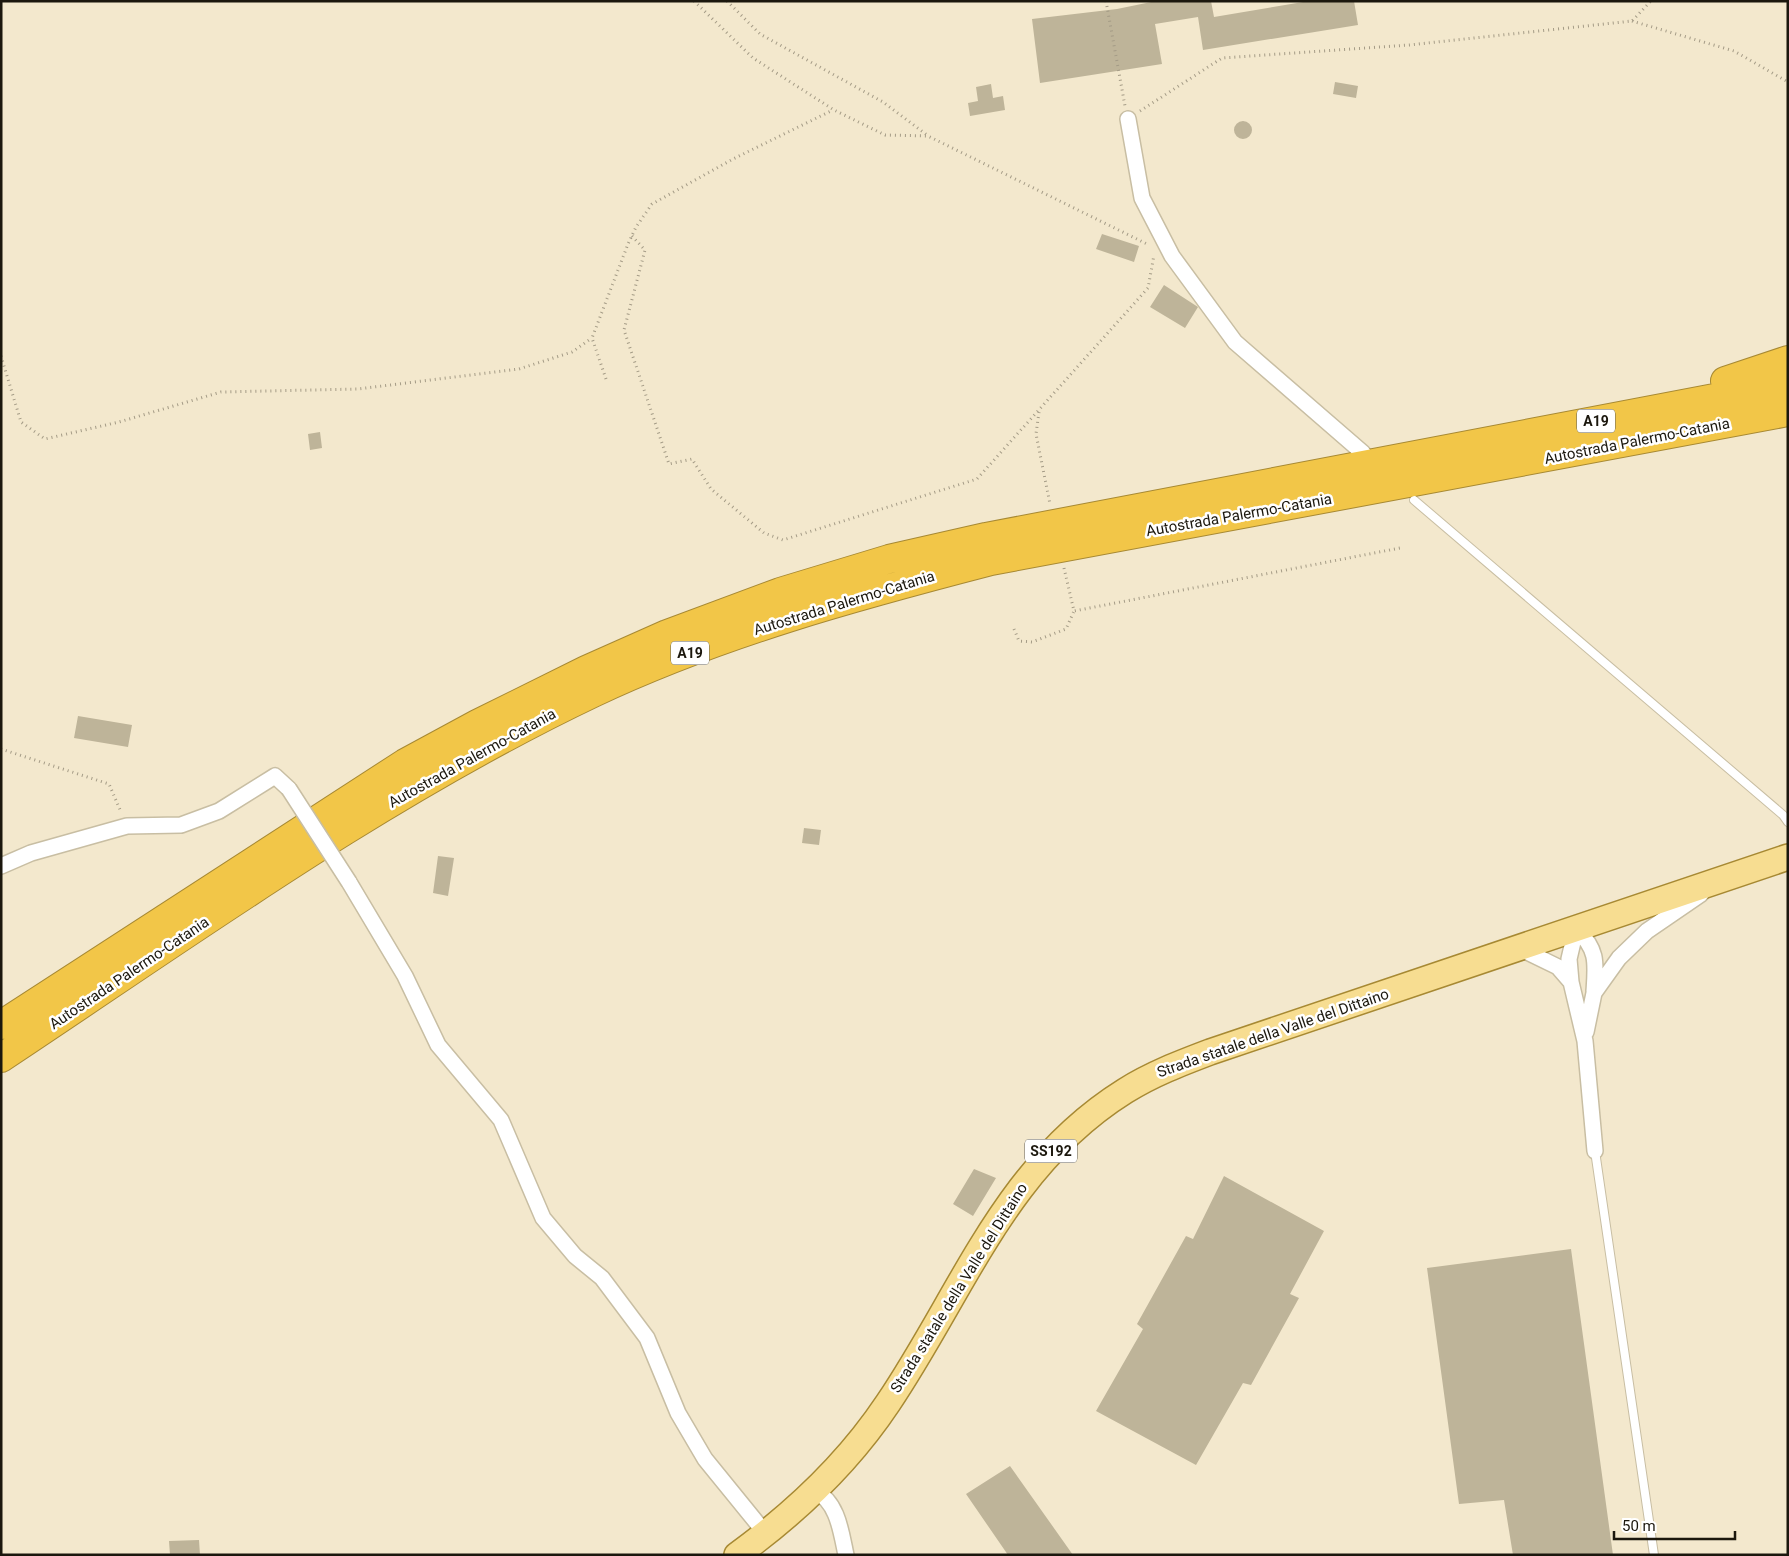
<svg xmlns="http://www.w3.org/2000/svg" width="1789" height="1556" font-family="Roboto,sans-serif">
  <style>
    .building { fill: #beb499 }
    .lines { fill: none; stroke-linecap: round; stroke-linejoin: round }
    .lane-casing { stroke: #c8bea3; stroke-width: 10 }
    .street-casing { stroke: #c8bea3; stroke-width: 18 }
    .primary-casing { stroke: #a78933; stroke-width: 28 }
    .highway-casing { stroke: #a78933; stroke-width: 30 }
    .path { stroke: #a49b86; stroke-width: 3; stroke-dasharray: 1 4; stroke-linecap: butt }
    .lane { stroke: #fff; stroke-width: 8 }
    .street { stroke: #fff; stroke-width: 15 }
    .primary { stroke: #f7dd91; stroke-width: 25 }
    .highway { stroke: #f2c648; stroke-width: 28 }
    .street-bridge-casing { stroke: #c8bea3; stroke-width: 18; stroke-linecap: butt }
    .street-bridge { stroke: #fff; stroke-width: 15 }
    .labels { text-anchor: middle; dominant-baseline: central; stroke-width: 5; stroke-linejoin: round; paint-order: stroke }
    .shield { fill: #fff; stroke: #5f5d56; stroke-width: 1 }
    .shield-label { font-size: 14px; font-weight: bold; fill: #1b170d }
    .street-label { font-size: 15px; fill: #1b170d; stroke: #fff }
  </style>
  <rect width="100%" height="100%" fill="#f3e8cd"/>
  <path class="building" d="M1156 1H1211L1214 17 1309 1H1354L1358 25 1203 50 1198 17 1155 24 1162 64 1040 83 1032 19 1117 9Z
    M1335 82 1358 86 1356 98 1333 94Z
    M991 84 993 98 1003 96 1005 110 970 116 968 103 978 101 976 87Z
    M1234 130a9 9 0 1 1 18 0a9 9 0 1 1-18 0Z
    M1102 234 1139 246 1134 262 1096 249Z
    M1164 285 1198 307 1185 328 1150 307Z
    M320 432 322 448 310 450 308 434Z
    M78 716 132 725 128 747 74 738Z
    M804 828 821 830 819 845 802 843Z
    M438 856 454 858 448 896 433 893Z
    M974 1169 996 1178 973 1216 953 1204Z
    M1224 1176 1324 1231 1290 1294 1299 1298 1251 1385 1243 1383 1196 1465 1096 1411 1143 1329 1137 1324 1186 1236 1193 1239Z
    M1571 1249 1613 1555H1513L1504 1500 1459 1504 1427 1268Z
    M1010 1466 1073 1555H1008L966 1494Z
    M199 1540 200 1555H170L169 1541Z"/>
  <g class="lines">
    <defs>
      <path id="lane" d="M1414 500 1783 815 1788 822
        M1595 1151 1654 1555"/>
      <path id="street" d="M1128 119 1142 198 1172 256 1235 342 1363 453
        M1 866 31 853 127 826 181 825 219 811 275 776 289 789
        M349 882 405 976 438 1045 501 1120 543 1218 575 1256 602 1278 647 1338 678 1413 705 1459 766 1534
        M1519 948 1558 967 1571 982 1585 1041 1595 1151
        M1571 982 1569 959 1576 929C1598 949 1596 963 1594 991
        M1586 1032 1594 993 1619 958 1647 931 1701 894
        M815 1491C838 1502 841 1532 846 1555"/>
      <path id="primary" d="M737 1555C795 1513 848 1463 888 1403 963 1292 1005 1166 1125 1091 1152 1074 1181 1063 1210 1052L1788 857"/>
      <path id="highway" d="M1725 381 1788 360
        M1 1025 405 763 477 724 586 670 667 634 780 592 889 559 986 537 1788 384
        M1 1058C194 930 383 793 593 693 720 633 856 596 991 561L1788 412"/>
    </defs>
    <use href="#lane" class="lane-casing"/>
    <use href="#street" class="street-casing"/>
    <use href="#primary" class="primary-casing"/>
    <use href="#highway" class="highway-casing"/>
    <path class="path" d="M694 1 753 58 834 110 885 135 928 136 1149 245
      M727 1 760 34 883 102 927 135
      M1106 1 1125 106
      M1632 21 1734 51 1788 82
      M1140 111 1222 58 1409 45 1632 21 1651 1
      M632 236 645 250 624 330 669 464 692 459 711 489 764 533 783 540 977 479 1148 288 1154 255
      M1 356 21 422 45 439 119 422 221 392 358 389 519 369 572 352 592 338
      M606 379 592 338 628 244 636 227 652 204 733 159 833 110
      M1039 412 1036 434 1050 504
      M1064 568 1074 611 1400 548
      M1014 629 1019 641 1032 642 1066 629 1074 611
      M1 749 109 784 121 812"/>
    <use href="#lane" class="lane"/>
    <use href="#street" class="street"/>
    <use href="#primary" class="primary"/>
    <use href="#highway" class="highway"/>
    <defs>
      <path id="street-bridge" d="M289 789 349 882"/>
    </defs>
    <use href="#street-bridge" class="street-bridge-casing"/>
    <use href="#street-bridge" class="street-bridge"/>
  </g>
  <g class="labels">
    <g class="shield">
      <rect x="1577" y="409.5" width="38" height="23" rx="4"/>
      <rect x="671" y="641.5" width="38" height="23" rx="4"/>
      <rect x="1025" y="1139.5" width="52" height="23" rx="4"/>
    </g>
    <g class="shield-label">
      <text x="1596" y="421">A19</text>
      <text x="690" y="653">A19</text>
      <text x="1051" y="1151">SS192</text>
    </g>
    <g class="street-label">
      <text transform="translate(1637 441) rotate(-11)">Autostrada Palermo-Catania</text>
      <text transform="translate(1239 515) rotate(-10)">Autostrada Palermo-Catania</text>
      <text transform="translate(844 603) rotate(-17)">Autostrada Palermo-Catania</text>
      <text transform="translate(472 758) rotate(-29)">Autostrada Palermo-Catania</text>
      <text transform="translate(129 973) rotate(-34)">Autostrada Palermo-Catania</text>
      <text transform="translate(1273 1033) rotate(-19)">Strada statale della Valle del Dittaino</text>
      <text transform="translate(959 1288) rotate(-58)">Strada statale della Valle del Dittaino</text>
    </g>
  </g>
  <rect width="1789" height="1556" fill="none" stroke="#1b170d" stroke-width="5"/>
  <path d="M1614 1531v8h121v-8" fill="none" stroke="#1b170d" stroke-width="2.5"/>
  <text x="1622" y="1531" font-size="15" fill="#1b170d" stroke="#ffffff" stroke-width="4" paint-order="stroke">50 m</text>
</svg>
